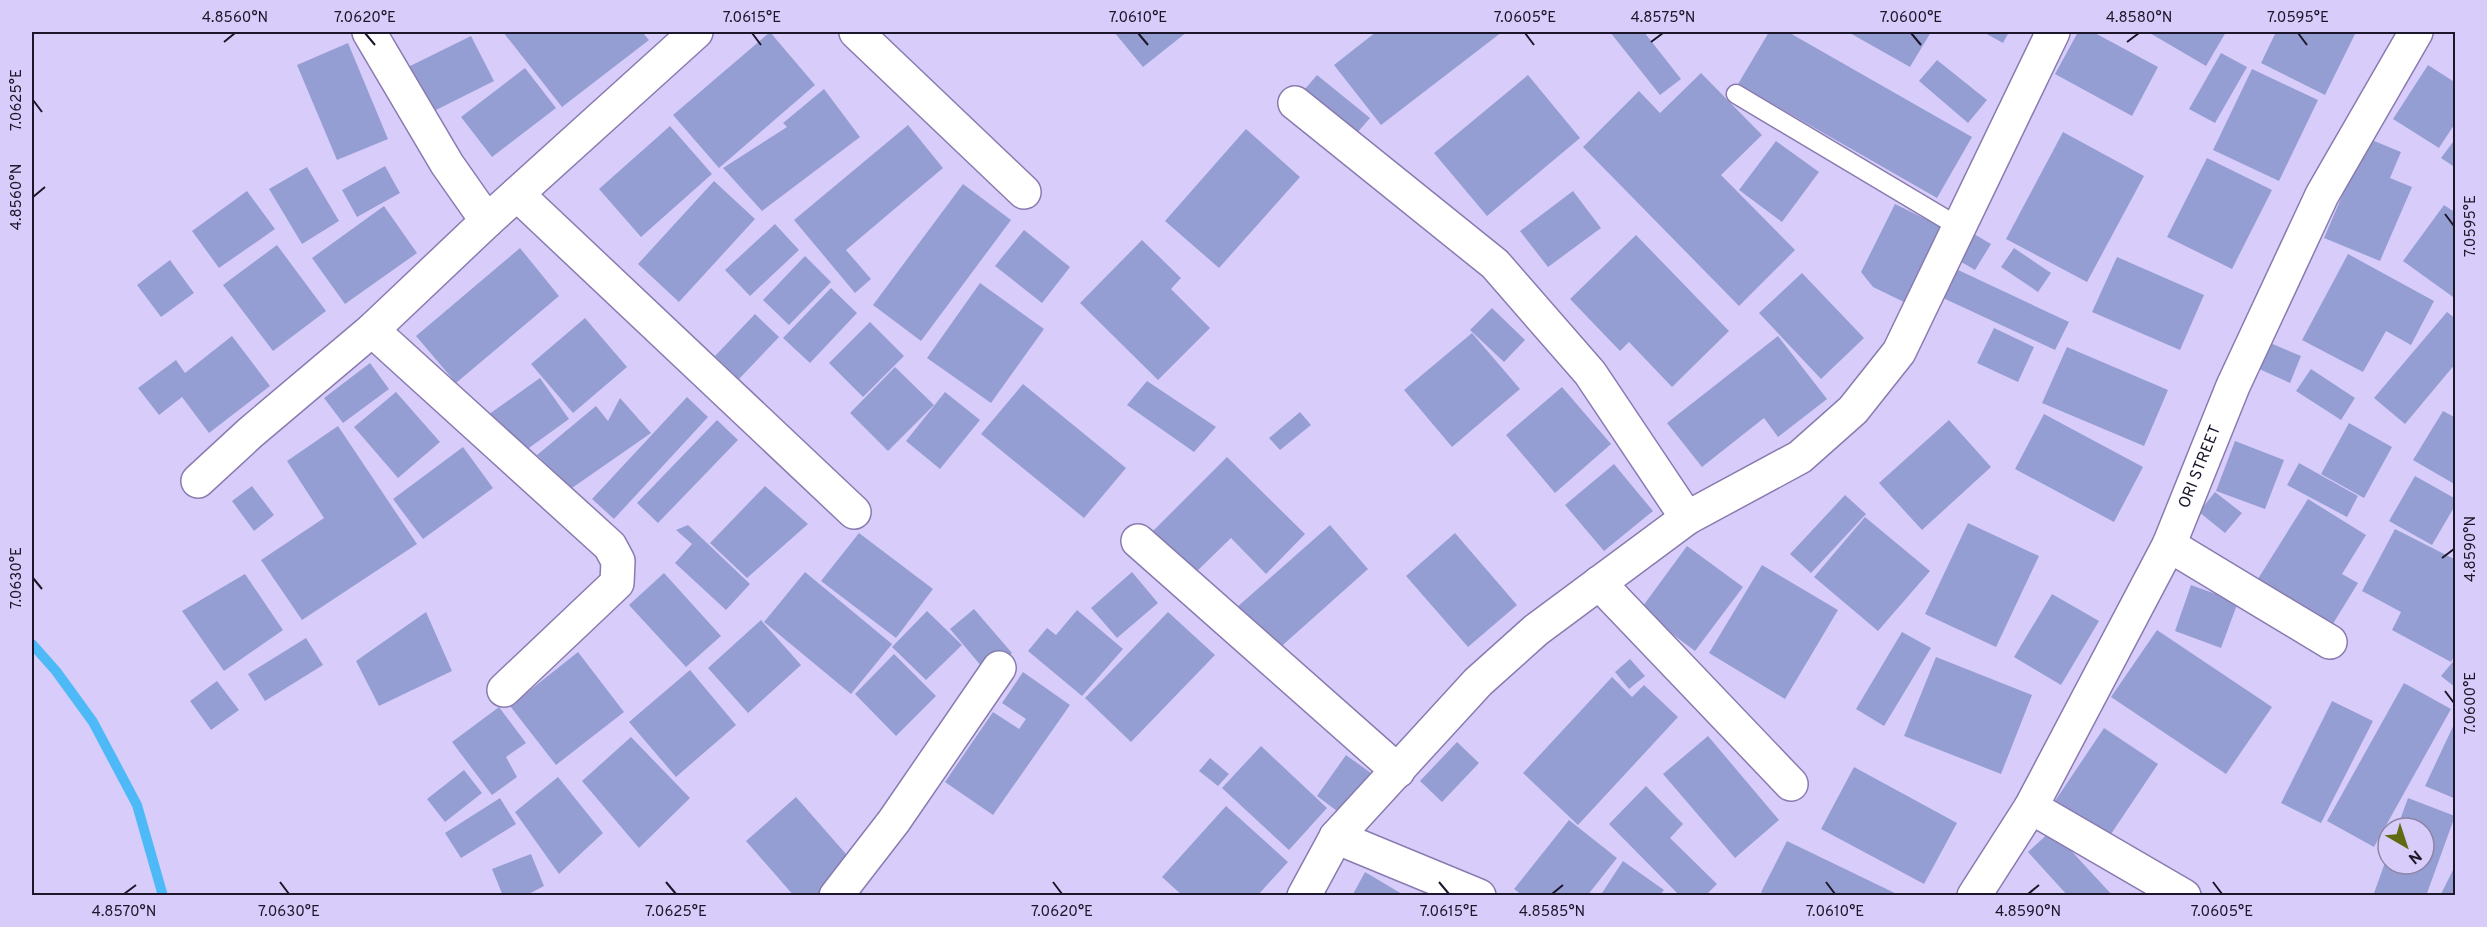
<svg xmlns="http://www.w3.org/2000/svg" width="2487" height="927" font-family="Overpass,sans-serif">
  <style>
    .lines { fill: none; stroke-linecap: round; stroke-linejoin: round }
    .stream { stroke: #4dbaf7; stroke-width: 10 }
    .building { fill: #959ed3 }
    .lane-casing { stroke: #897baf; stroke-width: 21 }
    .street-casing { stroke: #897baf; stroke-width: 36 }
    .lane { stroke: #fff; stroke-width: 18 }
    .street { stroke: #fff; stroke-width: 33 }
    .ticks { fill: none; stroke: #1c162a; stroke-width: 2 }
    .labels { text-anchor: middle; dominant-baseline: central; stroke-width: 4.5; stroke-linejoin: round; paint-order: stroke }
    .street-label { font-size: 16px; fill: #1c162a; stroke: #d8cdfa }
    .neatline { fill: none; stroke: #1c162a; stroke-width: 2 }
    .ticks-label { font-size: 15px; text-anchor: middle; fill: #1c162a }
  </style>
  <rect width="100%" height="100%" fill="#d8cdfa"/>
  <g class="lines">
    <path class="stream" d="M32 644 56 671 93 722 137 805 163 896"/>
  </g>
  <path class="building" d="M503 32H642L649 40 562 107Z
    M770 32 815 85 719 168 673 115Z
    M1114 32H1187L1143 67Z
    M1376 32H1502L1381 125 1334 65Z
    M1610 32H1644L1681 79 1660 95Z
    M1769 32H1788L1972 137 1937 198 1738 84Z
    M1848 32H1931L1910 67Z
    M1983 32H2009L2003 43Z
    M2078 32H2093L2158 67 2132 116 2055 74Z
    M2148 32H2226L2206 66Z
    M2276 32H2356L2325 95 2261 63Z
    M471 36 494 81 426 115 404 69Z
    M348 43 388 139 337 160 297 65Z
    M2221 53 2247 67 2215 123 2189 109Z
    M1937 60 1987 100 1968 123 1919 81Z
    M2428 65 2456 83V122L2439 148 2393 119Z
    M525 68 556 108 492 157 461 117Z
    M2252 69 2318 100 2279 181 2213 150Z
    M1701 73 1762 135 1721 175 1795 250 1739 306 1583 147 1639 91 1660 113Z
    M1317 75 1370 118 1351 140 1299 96Z
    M1528 75 1580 138 1487 216 1434 153Z
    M824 89 860 137 762 211 723 168 787 127 783 123Z
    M908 125 943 168 846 250 871 279 855 293 794 220Z
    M670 126 712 174 641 237 599 189Z
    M1246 129 1300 177 1219 268 1165 221Z
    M2063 132 2144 176 2087 282 2006 239Z
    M2367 138 2401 152 2390 178 2412 187 2380 261 2324 238Z
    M2456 138V168L2441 158Z
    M1776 141 1819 172 1782 222 1739 190Z
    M2207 158 2272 190 2232 269 2167 237Z
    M385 166 400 193 357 217 342 190Z
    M307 167 339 221 302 244 269 189Z
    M714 181 755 219 679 302 638 264Z
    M963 184 1011 220 921 341 873 305Z
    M247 191 275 229 219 268 192 231Z
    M1573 191 1601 228 1548 267 1520 231Z
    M1895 204 1946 229 1908 304 1873 287 1861 272Z
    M2444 205 2456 213V294L2453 297 2403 261Z
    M384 206 417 253 345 304 312 258Z
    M775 224 799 250 750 296 725 270Z
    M1024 230 1070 267 1042 303 995 266Z
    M1974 234 1991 244 1975 270 1958 260Z
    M1636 235 1729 331 1672 387 1629 342 1620 351 1570 299Z
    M1142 240 1181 278 1171 289 1210 328 1158 380 1080 303Z
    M277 245 326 311 273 351 223 285Z
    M520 248 559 296 456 383 416 336Z
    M2014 248 2051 273 2038 292 2001 267Z
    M2348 254 2434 301 2411 345 2386 331 2363 372 2302 340Z
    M805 256 831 282 789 325 763 300Z
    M2117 257 2204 295 2180 350 2092 312Z
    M170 260 194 293 161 317 137 285Z
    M1956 269 2069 322 2055 350 1943 298Z
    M1802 273 1864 338 1821 379 1759 313Z
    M980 283 1044 329 991 403 927 358Z
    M831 288 857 313 810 363 783 338Z
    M1492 308 1525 340 1504 362 1470 330Z
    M2447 312 2456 319V363L2405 424 2374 398Z
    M755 314 779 337 739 379 715 356Z
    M585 318 627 367 573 413 531 364Z
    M870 322 904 356 863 397 829 363Z
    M1994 328 2034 347 2018 382 1977 363Z
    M1472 333 1520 389 1452 447 1404 390Z
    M232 336 270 386 209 433 182 397 159 415 138 388 176 360 185 373Z
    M1778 336 1827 399 1778 437 1764 418 1702 467 1667 423Z
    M2268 342 2301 356 2290 383 2257 368Z
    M2067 347 2168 390 2144 446 2042 403Z
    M370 363 389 389 343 423 324 398Z
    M895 367 934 405 888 451 850 413Z
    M2311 369 2355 398 2341 420 2296 391Z
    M540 378 569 419 515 458 485 417Z
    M1147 381 1216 427 1194 452 1127 405Z
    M1023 384 1126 468 1084 518 981 434Z
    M1562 387 1611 444 1555 493 1506 435Z
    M396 392 440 442 398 478 354 427Z
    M945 392 980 420 940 469 906 441Z
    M687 397 708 417 614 519 592 499Z
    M620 398 651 433 572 488 537 455 596 406 608 421Z
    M2443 411 2456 418V485L2413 460Z
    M1300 412 1311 425 1280 450 1269 438Z
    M2044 414 2143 467 2114 522 2015 469Z
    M717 420 738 440 658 523 637 503Z
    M1949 420 1991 467 1922 530 1879 483Z
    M2349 423 2392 447 2364 498 2321 474Z
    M338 426 417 544 302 620 261 560 324 518 287 461Z
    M2235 441 2284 460 2265 509 2216 491Z
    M463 447 493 488 423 539 393 499Z
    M1227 457 1305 534 1266 574 1231 538 1193 575 1151 533Z
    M2299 463 2358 496 2347 517 2287 485Z
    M1614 464 1653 511 1604 551 1565 505Z
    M2415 476 2456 499V504L2432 545 2389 521Z
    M252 486 274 515 254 531 232 501Z
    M765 486 808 524 747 578 710 543Z
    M2215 492 2242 513 2225 533 2199 512Z
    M1845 495 1866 514 1811 573 1790 554Z
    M2308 499 2366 535 2342 574 2358 583 2331 627 2256 582Z
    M1865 517 1930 571 1878 631 1814 577Z
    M1968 523 2039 556 1996 647 1925 614Z
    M688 525 750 584 726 610 675 563 692 544 676 530Z
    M1330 525 1368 569 1275 652 1236 608Z
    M2395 529 2456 560V654L2451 662 2392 630 2401 612 2362 591Z
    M859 533 933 589 896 638 821 581Z
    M1455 533 1517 605 1468 647 1406 576Z
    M1687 546 1743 587 1695 651 1640 610Z
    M1762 565 1838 610 1785 699 1709 653Z
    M805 572 892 644 851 694 764 622Z
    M1132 572 1158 603 1117 638 1091 608Z
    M664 573 721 636 686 667 629 605Z
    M245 574 283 630 224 671 182 611Z
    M2191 585 2238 602 2221 648 2175 631Z
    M2052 594 2099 621 2061 685 2014 657Z
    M974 609 1012 653 988 674 950 629Z
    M1077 610 1123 649 1082 696 1028 651 1047 628 1056 635Z
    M927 611 962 645 926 680 892 647Z
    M426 612 452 671 379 706 356 661Z
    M1168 612 1215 655 1131 742 1085 698Z
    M761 620 801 665 748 713 708 668Z
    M2157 630 2272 707 2226 774 2111 697Z
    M1902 632 1931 648 1884 726 1856 709Z
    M306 638 323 665 265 701 248 674Z
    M578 652 624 712 556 765 510 706Z
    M894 654 936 696 896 736 855 694Z
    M1936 657 2032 695 2001 774 1904 736Z
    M2456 658V688L2441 676Z
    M1630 659 1645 676 1629 689 1615 672Z
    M690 670 736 725 676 777 629 722Z
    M1023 672 1070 705 993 815 945 782 993 712 1019 729 1026 719 1002 703Z
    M1612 677 1632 697 1644 685 1678 717 1578 825 1523 773Z
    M217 681 239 710 211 730 190 701Z
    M2404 683 2451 709 2374 847 2327 821Z
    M2332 701 2373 721 2321 823 2281 803Z
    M499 707 526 743 506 757 517 777 492 795 452 742Z
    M2456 720V799L2425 786Z
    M2104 728 2158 764 2107 840 2053 804Z
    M1708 736 1779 820 1735 858 1663 774Z
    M631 737 690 798 639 848 582 781Z
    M1457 742 1479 763 1442 802 1420 781Z
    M1261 746 1327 808 1289 850 1222 788Z
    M1346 755 1371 773 1341 814 1317 796Z
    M1210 758 1229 774 1218 786 1199 771Z
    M1854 767 1957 823 1924 884 1821 829Z
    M464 770 482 793 445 822 427 799Z
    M558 777 603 833 559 874 515 812Z
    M1646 786 1683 824 1670 838 1717 884 1705 896H1680L1609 824Z
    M796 797 853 862 815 896H794L746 841Z
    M500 798 516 824 461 858 445 833Z
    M2408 798 2455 816 2426 896H2373L2388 854V864H2424V828H2397Z
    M1226 806 1288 862 1257 896H1183L1162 877Z
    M1569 820 1617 858 1587 896H1523L1514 889Z
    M2052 830 2113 896H2068L2028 852Z
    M1787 841 1901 896H1768L1761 892Z
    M531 854 544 886 525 896H503L492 869Z
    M1623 861 1664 890 1659 896H1600Z
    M2456 864V896H2440Z
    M1365 872 1402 894 1401 896H1352Z"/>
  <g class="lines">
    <defs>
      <path id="lane" d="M1736 94 1959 227"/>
      <g id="street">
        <path d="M369 32 447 164 487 221"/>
        <path d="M856 32 1024 192"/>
        <path d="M1295 103 1495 264 1590 373 1687 518"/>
        <path d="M517 194 854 512"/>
        <path d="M372 330 610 546 618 561 617 583 504 690"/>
        <path d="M198 481 250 433 372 330 487 221 696 32"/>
        <path d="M1138 541 1398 771"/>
        <path d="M2169 545 2330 642"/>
        <path d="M1599 583 1791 784"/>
        <path d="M2031 807 2184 896"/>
        <path d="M1336 837 1479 896"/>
        <path d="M836 896 894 821 999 668"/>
        <path d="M1304 896 1336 837 1478 682 1536 630 1687 518 1800 457 1853 410 1899 352 2053 32"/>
        <path id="s1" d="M1974 896 2031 807 2169 545 2233 386 2322 195 2416 32"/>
      </g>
    </defs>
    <use href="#lane" class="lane-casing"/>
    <use href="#street" class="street-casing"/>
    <use href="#lane" class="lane"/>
    <use href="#street" class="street"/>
  </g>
  <path class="ticks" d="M365 33 375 45M752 33 761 45M1138 33 1148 45M1525 33 1534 45M1911 33 1921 45M2298 33 2307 45M224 42 235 33M1651 42 1663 33M2127 42 2139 33M33 100 42 112M33 197 45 187M2445 214 2454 226M2442 558 2454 549M33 578 42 589M2445 691 2454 703M280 882 289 894M666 882 676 894M1053 882 1062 894M1439 882 1449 894M1826 882 1835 894M2213 882 2222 894M124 894 136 885M1552 894 1563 885M2028 894 2039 885"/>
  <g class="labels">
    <g class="street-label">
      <text stroke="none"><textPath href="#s1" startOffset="486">ORI STREET</textPath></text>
    </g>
  </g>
  <rect width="2487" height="927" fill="none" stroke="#d8cdfa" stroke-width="66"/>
  <g transform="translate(2406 846) rotate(141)"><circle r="28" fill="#d8cdfa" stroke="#8d84a7" stroke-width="1.5"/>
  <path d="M0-4.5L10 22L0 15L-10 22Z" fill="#606b11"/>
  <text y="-9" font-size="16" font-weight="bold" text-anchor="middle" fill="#1c162a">N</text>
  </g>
  <rect x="33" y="33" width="2421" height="861" class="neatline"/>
  <g class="ticks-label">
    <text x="235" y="22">4.8560°N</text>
    <text x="365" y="22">7.0620°E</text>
    <text x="752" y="22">7.0615°E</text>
    <text x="1138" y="22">7.0610°E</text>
    <text x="1525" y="22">7.0605°E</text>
    <text x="1663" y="22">4.8575°N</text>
    <text x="1911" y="22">7.0600°E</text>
    <text x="2139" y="22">4.8580°N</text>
    <text x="2298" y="22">7.0595°E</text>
    <text transform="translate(16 100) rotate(-90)" y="5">7.0625°E</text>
    <text transform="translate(16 197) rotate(-90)" y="5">4.8560°N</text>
    <text transform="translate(2470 226) rotate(-90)" y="5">7.0595°E</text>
    <text transform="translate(2470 549) rotate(-90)" y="5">4.8590°N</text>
    <text transform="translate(16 578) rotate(-90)" y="5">7.0630°E</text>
    <text transform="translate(2470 703) rotate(-90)" y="5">7.0600°E</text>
    <text x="124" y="916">4.8570°N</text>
    <text x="289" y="916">7.0630°E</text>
    <text x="676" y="916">7.0625°E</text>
    <text x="1062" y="916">7.0620°E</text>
    <text x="1449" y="916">7.0615°E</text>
    <text x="1552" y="916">4.8585°N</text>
    <text x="1835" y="916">7.0610°E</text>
    <text x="2028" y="916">4.8590°N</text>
    <text x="2222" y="916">7.0605°E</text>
  </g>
</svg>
